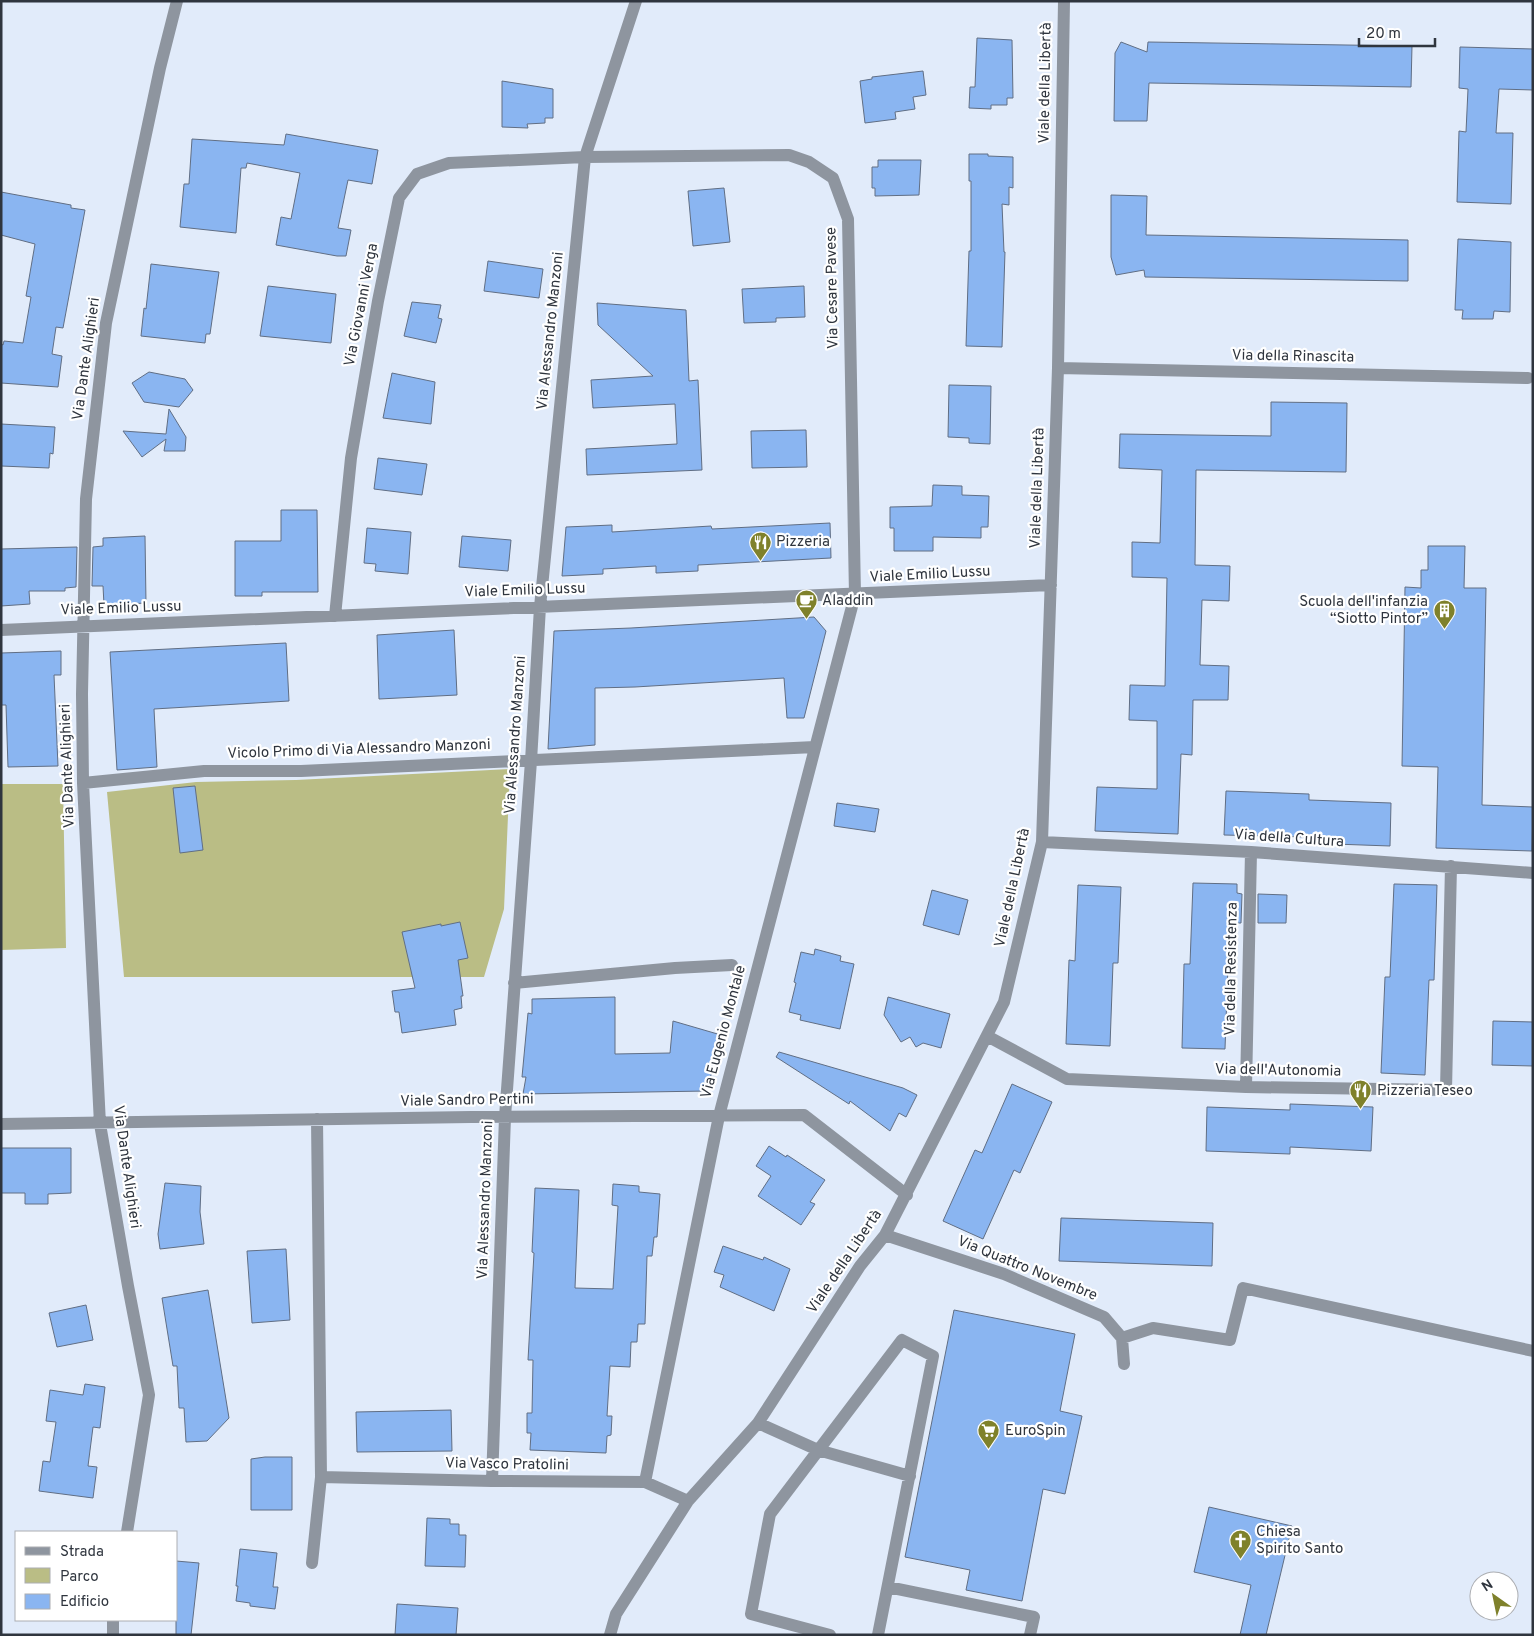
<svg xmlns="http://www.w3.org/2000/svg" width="1534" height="1636" font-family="Overpass,sans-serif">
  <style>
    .green { fill: #babd85 }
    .building { fill: #8ab5f1; stroke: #606e84 }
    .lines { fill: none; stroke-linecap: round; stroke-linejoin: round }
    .minor { stroke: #8e959f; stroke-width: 12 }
    .labels { text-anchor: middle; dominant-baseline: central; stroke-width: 4.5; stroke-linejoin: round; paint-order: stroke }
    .street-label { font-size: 15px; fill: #2f353e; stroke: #fff }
    .poi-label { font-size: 15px; fill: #2f353e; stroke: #fff; text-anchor: start }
  </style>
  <rect width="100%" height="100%" fill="#e1ebfa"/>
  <path class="green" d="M510 769 504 909 484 977H124L107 792 196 782 296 780Z
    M1 784H63L66 948 1 950Z"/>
  <path class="building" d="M977 38 1012 40 1013 98H1007V105H991V109L969 108 970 87H975Z
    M1121 42 1147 52 1148 42 1412 46 1411 87 1149 83 1147 121H1114L1115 53Z
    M1460 47 1533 49V90L1499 89 1496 133H1513L1511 204 1457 202 1459 131 1466 132 1468 89 1459 88Z
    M923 71 926 95 913 97 915 109 895 112 896 119 865 123 860 81 872 79V77Z
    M502 81 553 89V118H545V123L527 124 528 128 502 127Z
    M286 134 378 150 372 184 348 180 338 228 351 230 346 256H337L276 245 281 217 291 219 300 173 247 163 246 168H241L236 233 180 227 184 184H189L192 139 284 145Z
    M969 154H988V156L1013 157V188L1009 187V205L1002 204 1004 252H1005L1002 347 966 346 969 251H971V181H969Z
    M878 160H921L919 195 875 196V188H872V167H878Z
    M724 188 730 242 693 246 688 191Z
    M1 192 71 205V208L85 210 63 328 56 327 52 354 62 356 58 387 1 383V344L3 345 4 341 23 343 31 297 26 296 35 244 1 235Z
    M1111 195 1147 196 1146 235 1408 240V281L1145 277 1144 270 1116 275 1111 257Z
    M1458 239 1511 242 1510 312 1494 311 1493 319H1462L1463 310H1455Z
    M488 261 543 269 539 298 484 291Z
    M151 264 219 272 210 334H206L205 343 141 336 144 308 146 309Z
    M268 286 336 294 331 343 260 336Z
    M804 286 805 317 776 318V322L744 323 742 289Z
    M412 302 441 305 438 318 442 319 436 343 404 336Z
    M597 303 686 310 689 381 698 380 702 470 587 475 586 449 677 444 675 404 593 408 591 380 653 376 598 325Z
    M149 372 185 379 193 390 179 407 144 402 132 383Z
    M392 373 435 382 431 424 383 418Z
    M949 385 991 386 990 444 969 443V438L948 437Z
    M1271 402 1347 403 1346 472 1196 470 1195 565 1230 566 1229 601 1202 600 1200 665 1229 666 1228 700H1193L1192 755 1181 754 1178 834 1095 831 1097 787 1157 789V721L1129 720 1130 685 1165 686 1167 578 1132 577V542L1160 543 1162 470 1119 468 1120 434 1271 436Z
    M169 409 186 437 185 451H164L166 439 142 457 123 431 166 434Z
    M1 424 55 427 53 454 50 453 49 468 1 466Z
    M806 430 807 467 752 468 751 431Z
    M378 458 427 464 422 495 374 489Z
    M933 485 962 486V495L989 496 988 527H981V538L933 537V551H894V528H890V507L932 506Z
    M281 510H317L318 592H262V596H235V541H281Z
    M830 523 831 558 698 565V571L656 573V566L603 569V574L562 576 566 527 612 525V532L711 526 712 529Z
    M367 528 411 532 408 574 375 571 376 564 364 563Z
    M145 536 146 603 104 605 103 586H92L93 547 103 546V538Z
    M462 536 511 540 508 571 459 567Z
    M1428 546H1465L1464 588H1486L1482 805 1533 807 1532 851 1436 848 1438 767 1402 766 1405 587 1421 588V570H1428Z
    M77 547 76 587 65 588V591H29L30 604 1 606V549Z
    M814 617 826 631 804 718H787L784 678 635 687 595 688V745L548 749 554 631 631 628Z
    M454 630 457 695 379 699 377 635Z
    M286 643 289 701 154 709 157 767 117 770 110 652Z
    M61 651V675H54L58 766 8 767 6 705H1V653Z
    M195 786 203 850 180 853 173 788Z
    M1226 791 1309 794V800L1391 803 1390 846 1306 843V837L1224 835Z
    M837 803 879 809 875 832 834 826Z
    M1193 883 1237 884V893L1242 894 1241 923H1236L1234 967 1228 966 1225 1049 1182 1048 1184 964H1190Z
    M1394 884 1437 885 1434 980H1429L1425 1075 1381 1073 1385 977H1390Z
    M1078 885 1121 887 1118 963H1113L1110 1046 1066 1044 1069 960 1075 961Z
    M932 890 968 900 959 935 923 925Z
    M1258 894 1287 895 1286 923H1258Z
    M460 922 468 958 458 960 463 996H461L462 1008 454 1010 456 1025 402 1033 399 1012H395L392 991 415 988 402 932 441 924V926Z
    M815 949 841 956 840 961 854 964 840 1029 800 1020 801 1015 789 1012 796 983 794 982 801 952 814 955Z
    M615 997V1054L670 1053 673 1021 721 1035 707 1091 523 1094 526 1077H522L528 1013 532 1014V999Z
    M888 997 950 1014 941 1048 923 1043 916 1047 910 1037 901 1042 884 1015Z
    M1493 1021 1533 1022V1066L1492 1065Z
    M779 1052 903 1088 917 1095 906 1117 899 1113 890 1131 850 1101 849 1104 776 1057Z
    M1012 1084 1052 1102 1020 1173 1014 1170 983 1239 943 1221 975 1150 982 1153Z
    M1290 1104 1373 1107 1371 1151 1290 1147V1154L1206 1151 1207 1107 1290 1110Z
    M769 1146 786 1157 787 1155 825 1180 810 1202 815 1204 801 1225 758 1196 771 1176 756 1166Z
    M1 1148H71V1193L48 1194V1204H25V1193H1Z
    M165 1183 201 1186 200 1212 204 1244 160 1249 158 1234Z
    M613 1184 639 1186V1192L660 1194 657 1237H654L652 1256H647L645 1324H638L637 1342H631L630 1367 610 1366 607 1416H612L611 1435 607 1436 606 1453 530 1450 531 1433H527V1413H532L533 1360H528L534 1253 532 1252 535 1188 579 1190 575 1288 613 1289 618 1206 612 1205Z
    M1061 1218 1213 1223 1212 1266 1059 1261Z
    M723 1246 763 1260 764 1257 790 1269 774 1311 720 1287 724 1275 714 1272Z
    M286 1249 290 1320 252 1323 247 1251Z
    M208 1290 229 1418 207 1441 186 1442 184 1408H179L177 1366H173L162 1298Z
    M86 1305 93 1340 57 1347 49 1313Z
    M954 1310 1075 1334 1060 1411 1082 1416 1065 1494 1043 1489 1022 1601 966 1590 970 1570 905 1557Z
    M85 1384 105 1387 100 1428 93 1427 88 1466 97 1467 93 1498 39 1491 43 1461 50 1462 56 1422 46 1421 50 1390 83 1395Z
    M451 1410 452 1451 357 1452 356 1412Z
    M265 1457H292V1510H251V1459Z
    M1209 1507 1292 1526 1266 1635H1240L1251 1585 1194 1572Z
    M427 1518 450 1519V1524H459V1535H466L465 1567 425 1566Z
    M240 1549 277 1553 273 1587H278L275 1609 250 1606V1603L236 1601 238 1586H236Z
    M176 1561 199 1563 191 1635H176Z
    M397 1604 458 1608 456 1635H395Z"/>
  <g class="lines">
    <path class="minor" d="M1058 368 1528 378
      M335 616 351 458 378 301 399 198 417 174 449 163 585 157 789 155 809 162 833 178 848 219 855 595 719 1116 645 1482
      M1 630 1051 585
      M83 783 204 771H301L815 747
      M1042 842 1251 852 1533 873
      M514 983 675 968 732 965
      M987 1036 1067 1079 1246 1087 1446 1090 1451 866
      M1246 1087 1251 852
      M1 1124 471 1117 804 1115 907 1195
      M885 1235 1004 1274 1104 1317 1122 1338 1124 1364
      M1122 1338 1153 1328 1230 1340 1243 1288 1533 1351
      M758 1423 818 1450 910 1476
      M321 1477 492 1481 645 1482 688 1501
      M492 1481 505 1117 531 761 540 607 585 157 636 1
      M127 1532 149 1395 128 1286 100 1124 83 783 82 694 86 499 106 323 160 68 177 1
      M312 1563 321 1477 317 1119
      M888 1587 1034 1617 1030 1635
      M113 1635V1620
      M610 1635 616 1614 688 1501 758 1423 860 1266 885 1235 1004 1002 1042 842 1058 368 1064 1
      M830 1635 751 1614 770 1514 902 1340 933 1356 878 1635"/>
  </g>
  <defs>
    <symbol id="restaurant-pin" viewBox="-11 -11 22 30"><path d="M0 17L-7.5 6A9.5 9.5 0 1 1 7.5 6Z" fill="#7f812b" stroke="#fff"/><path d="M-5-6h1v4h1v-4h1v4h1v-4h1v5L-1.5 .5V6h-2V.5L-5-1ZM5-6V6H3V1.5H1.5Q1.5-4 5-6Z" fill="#fff"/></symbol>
    <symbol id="cafe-pin" viewBox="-11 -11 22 30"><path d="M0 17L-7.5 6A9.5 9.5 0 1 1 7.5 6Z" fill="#7f812b" stroke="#fff"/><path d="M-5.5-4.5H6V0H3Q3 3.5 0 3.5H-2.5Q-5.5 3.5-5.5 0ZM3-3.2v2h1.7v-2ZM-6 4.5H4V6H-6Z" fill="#fff"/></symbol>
    <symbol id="building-pin" viewBox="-11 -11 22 30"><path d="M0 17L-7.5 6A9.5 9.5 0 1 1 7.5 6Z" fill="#7f812b" stroke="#fff"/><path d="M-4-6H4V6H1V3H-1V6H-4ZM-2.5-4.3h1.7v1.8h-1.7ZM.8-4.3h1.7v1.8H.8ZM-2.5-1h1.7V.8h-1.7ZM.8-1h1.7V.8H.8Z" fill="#fff"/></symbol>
    <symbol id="supermarket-pin" viewBox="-11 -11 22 30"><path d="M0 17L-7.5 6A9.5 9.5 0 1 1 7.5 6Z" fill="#7f812b" stroke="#fff"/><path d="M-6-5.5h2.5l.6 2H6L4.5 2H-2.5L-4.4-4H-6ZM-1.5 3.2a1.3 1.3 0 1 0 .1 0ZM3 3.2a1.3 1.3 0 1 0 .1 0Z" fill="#fff"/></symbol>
    <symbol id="church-pin" viewBox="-11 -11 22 30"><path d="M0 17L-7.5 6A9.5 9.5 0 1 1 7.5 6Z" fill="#7f812b" stroke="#fff"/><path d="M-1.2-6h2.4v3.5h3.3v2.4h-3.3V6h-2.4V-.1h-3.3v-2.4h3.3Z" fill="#fff"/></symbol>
  </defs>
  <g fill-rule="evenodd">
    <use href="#restaurant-pin" x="748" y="530" width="25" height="34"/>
    <use href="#cafe-pin" x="794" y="588" width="25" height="34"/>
    <use href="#building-pin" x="1432" y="598" width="25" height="34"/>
    <use href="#restaurant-pin" x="1348" y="1078" width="25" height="34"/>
    <use href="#supermarket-pin" x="976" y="1418" width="25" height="34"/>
    <use href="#church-pin" x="1228" y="1528" width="25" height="34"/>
  </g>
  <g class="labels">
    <g class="street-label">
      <text transform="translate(1046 83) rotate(-89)">Viale della Libertà</text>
      <text transform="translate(833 288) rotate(-91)">Via Cesare Pavese</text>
      <text transform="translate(362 305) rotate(-79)">Via Giovanni Verga</text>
      <text transform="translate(551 331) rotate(-84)">Via Alessandro Manzoni</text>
      <text transform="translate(1293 357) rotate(1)">Via della Rinascita</text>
      <text transform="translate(87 359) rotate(-82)">Via Dante Alighieri</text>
      <text transform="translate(1038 488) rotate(-88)">Viale della Libertà</text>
      <text transform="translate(930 575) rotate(-3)">Viale Emilio Lussu</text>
      <text transform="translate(525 591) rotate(-2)">Viale Emilio Lussu</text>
      <text transform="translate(121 609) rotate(-2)">Viale Emilio Lussu</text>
      <text transform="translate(516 735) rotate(-86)">Via Alessandro Manzoni</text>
      <text transform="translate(359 750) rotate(-2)">Vicolo Primo di Via Alessandro Manzoni</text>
      <text transform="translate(68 766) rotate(-92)">Via Dante Alighieri</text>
      <text transform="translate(1289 839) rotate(4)">Via della Cultura</text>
      <text transform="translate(1013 888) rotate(-78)">Viale della Libertà</text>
      <text transform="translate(1232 969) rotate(-89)">Via della Resistenza</text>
      <text transform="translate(724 1032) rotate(-75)">Via Eugenio Montale</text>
      <text transform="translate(1278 1071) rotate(1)">Via dell'Autonomia</text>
      <text transform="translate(467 1101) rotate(-1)">Viale Sandro Pertini</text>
      <text transform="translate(126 1167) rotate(82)">Via Dante Alighieri</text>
      <text transform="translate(486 1200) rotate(-88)">Via Alessandro Manzoni</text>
      <text transform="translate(845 1262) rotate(-56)">Viale della Libertà</text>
      <text transform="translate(1027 1269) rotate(22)">Via Quattro Novembre</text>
      <text transform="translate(507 1465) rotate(1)">Via Vasco Pratolini</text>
    </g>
    <g class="poi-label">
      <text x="776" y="542">Pizzeria</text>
      <text x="822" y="601">Aladdin</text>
      <text x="1428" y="602" text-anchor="end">Scuola dell'infanzia<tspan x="1428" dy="17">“Siotto Pintor”</tspan></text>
      <text x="1377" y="1091">Pizzeria Teseo</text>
      <text x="1005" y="1431">EuroSpin</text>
      <text x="1256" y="1532">Chiesa<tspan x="1256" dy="17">Spirito Santo</tspan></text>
    </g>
  </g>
  <rect width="1534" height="1636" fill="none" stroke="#2f353e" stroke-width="5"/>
  <rect x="15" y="1531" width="162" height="90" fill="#ffffff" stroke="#acaeb2"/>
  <rect x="25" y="1547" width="25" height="8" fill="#8e959f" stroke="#acaeb2"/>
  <text x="60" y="1556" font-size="15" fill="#2f353e">Strada</text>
  <rect x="25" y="1568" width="25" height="15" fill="#babd85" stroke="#acaeb2"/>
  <text x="60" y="1581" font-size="15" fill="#2f353e">Parco</text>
  <rect x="25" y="1594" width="25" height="15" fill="#8ab5f1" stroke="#acaeb2"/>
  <text x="60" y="1606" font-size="15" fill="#2f353e">Edificio</text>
  <g transform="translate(1494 1596) rotate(327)"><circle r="24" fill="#ffffff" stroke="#acaeb2"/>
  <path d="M0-4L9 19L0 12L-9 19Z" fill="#7f812b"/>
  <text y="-8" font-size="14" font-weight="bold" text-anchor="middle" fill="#2f353e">N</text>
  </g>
  <path d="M1359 38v8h76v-8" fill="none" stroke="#2f353e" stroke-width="2.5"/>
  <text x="1366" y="38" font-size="15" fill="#2f353e" stroke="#ffffff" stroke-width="4" paint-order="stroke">20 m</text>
</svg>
